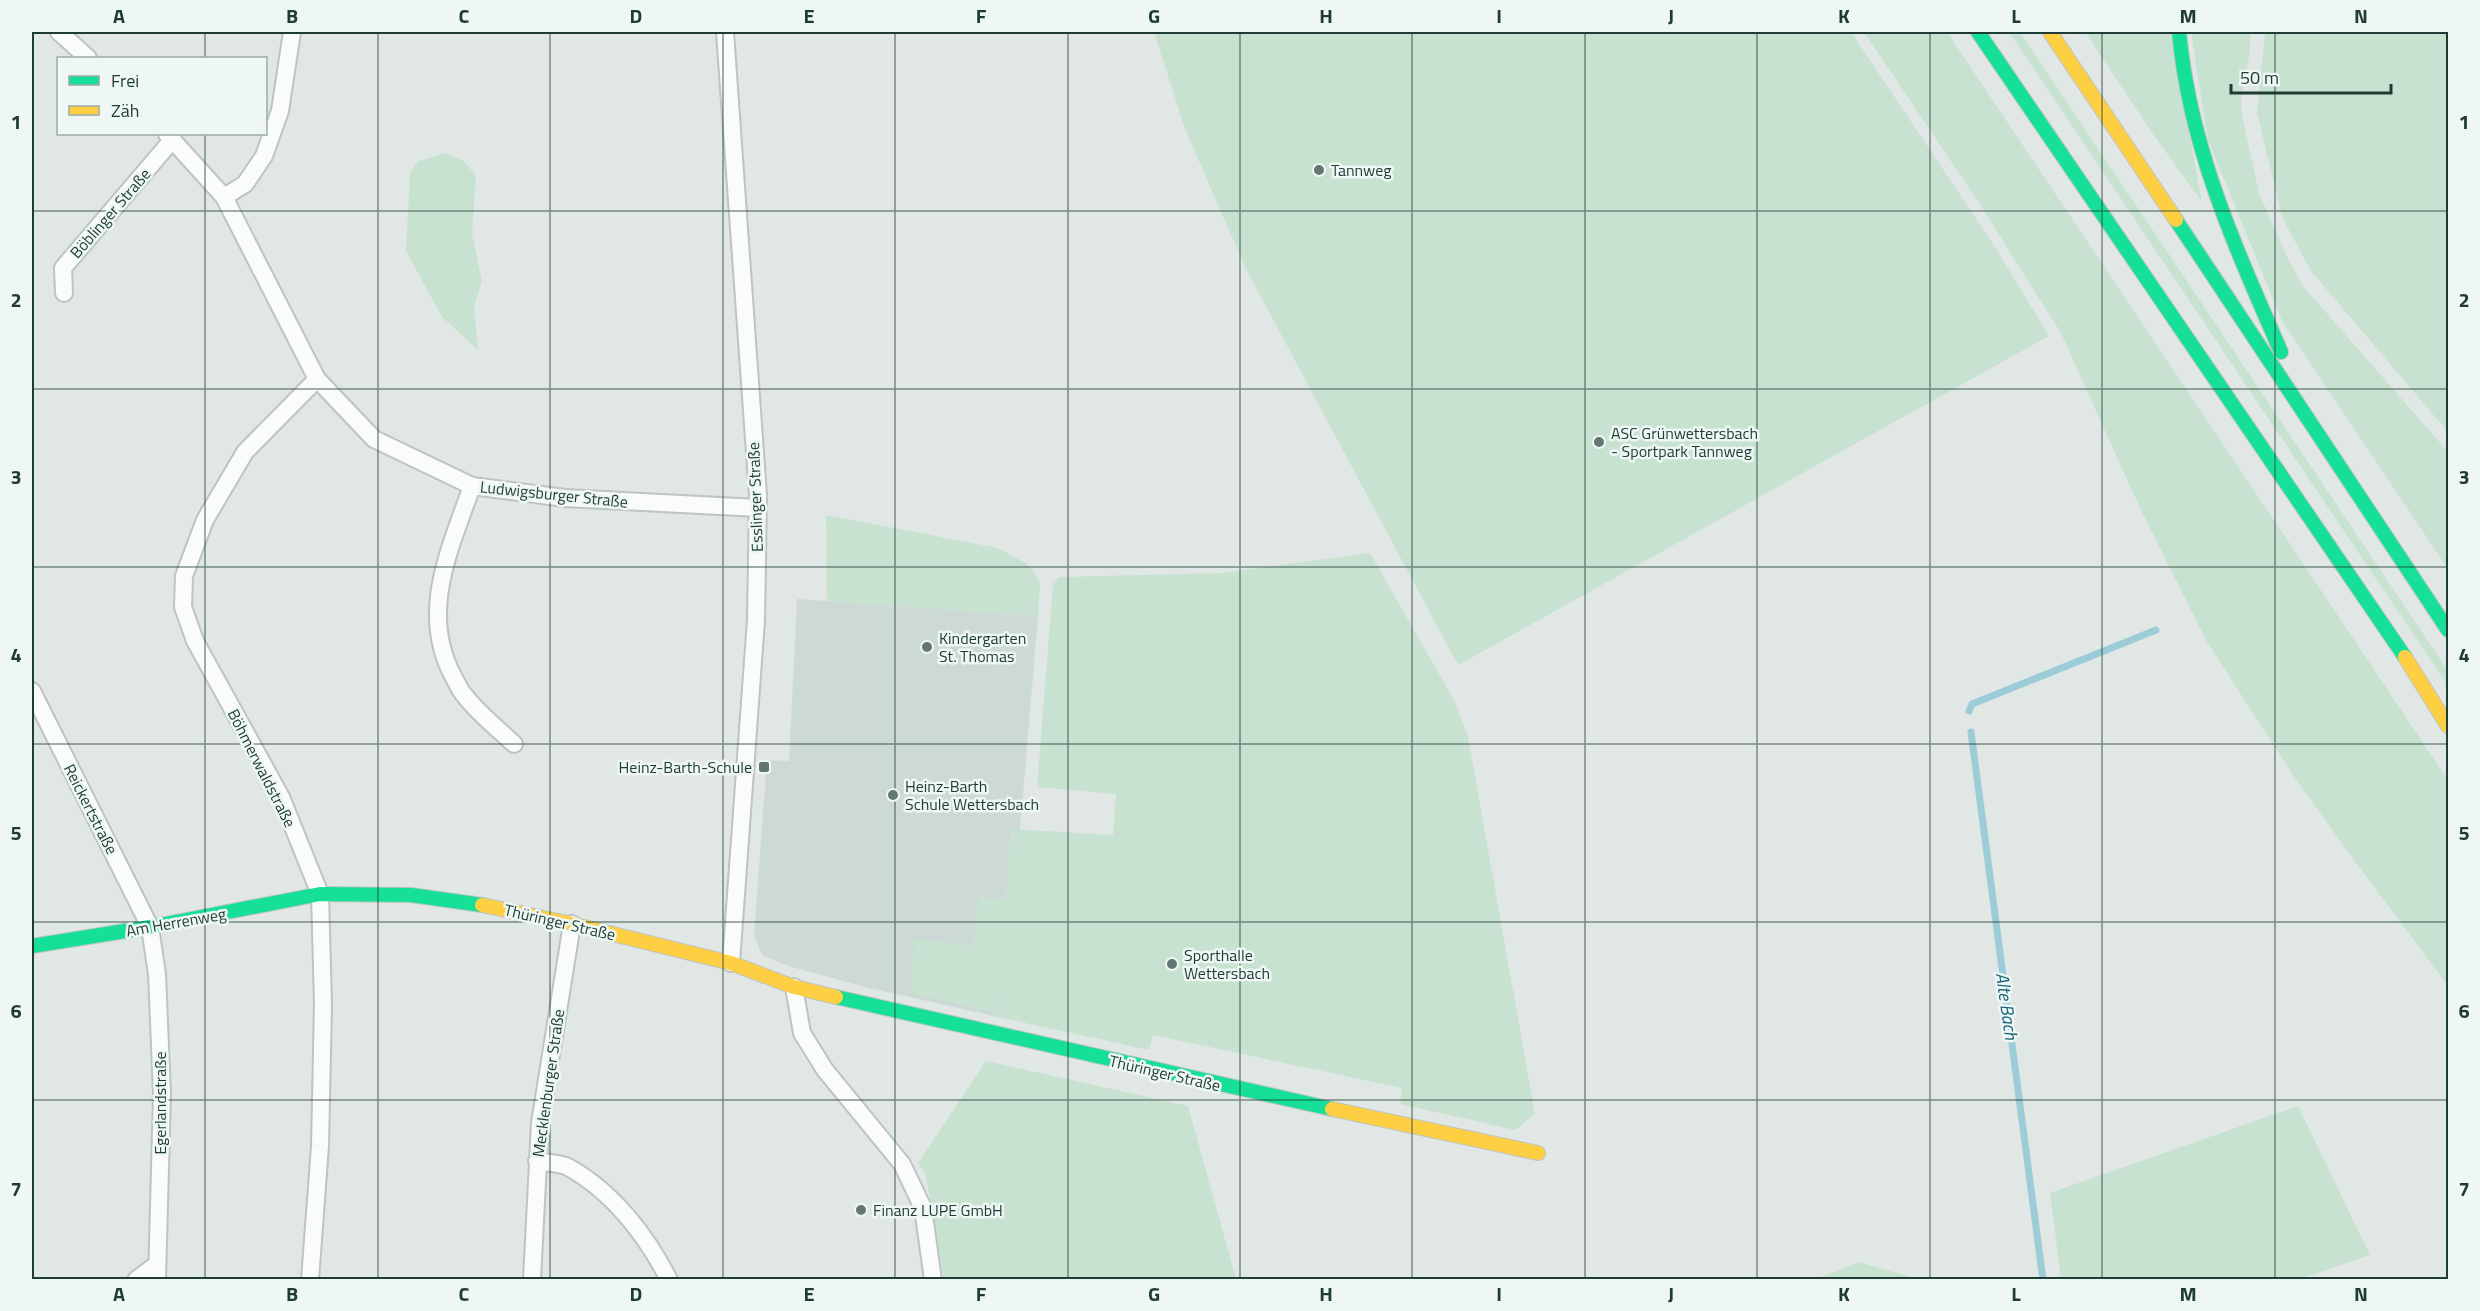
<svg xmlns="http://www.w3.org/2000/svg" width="2480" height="1311" font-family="'Titillium Web',sans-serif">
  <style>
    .built { fill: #cdd9d5 }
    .green { fill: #c8e2d1 }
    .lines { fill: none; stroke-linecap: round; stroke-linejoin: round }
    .stream { stroke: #9dccd9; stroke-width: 7 }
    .street-casing { stroke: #bdc4c1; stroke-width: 20 }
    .fast-casing { stroke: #bdc5c2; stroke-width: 16 }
    .slow-casing { stroke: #bdc5c2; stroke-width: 16 }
    .street { stroke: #fafbfb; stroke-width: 16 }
    .fast { stroke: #16e098; stroke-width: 14 }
    .slow { stroke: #ffcf43; stroke-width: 14 }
    .grid { fill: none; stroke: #1e3b35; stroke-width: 1.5; stroke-opacity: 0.55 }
    .poi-dot { fill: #627772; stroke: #eef7f3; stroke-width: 2 }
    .labels { text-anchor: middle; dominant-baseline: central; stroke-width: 5; stroke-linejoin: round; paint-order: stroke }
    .poi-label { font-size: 16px; fill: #1e3b35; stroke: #eef7f3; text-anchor: start }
    .street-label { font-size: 16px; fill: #1e3b35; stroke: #eef7f3 }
    .water-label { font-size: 18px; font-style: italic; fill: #15617a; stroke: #eef7f3 }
    .neatline { fill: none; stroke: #1e3b35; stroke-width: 2 }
    .grid-label { font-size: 20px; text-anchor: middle; font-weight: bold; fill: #1e3b35 }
  </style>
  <rect width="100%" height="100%" fill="#e0e7e4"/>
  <path class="built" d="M797 599 1038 616 1020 830H1011L998 1017 865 987 788 966 762 955 754 935 767 760 789 761Z"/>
  <path class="green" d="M1154 32H1851L1995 247 2049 336 1458 665 1246 269 1185 129Z
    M1864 32H1947L2448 780V986L2353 859 2293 775 2207 642 2139 506 2061 333 1979 203Z
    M2009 32H2020L2448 671V686Z
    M2085 32H2170L2202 202 2153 134Z
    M2191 32H2250V52L2241 98 2242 116 2259 193 2286 255 2303 286 2448 452V569L2282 321 2208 140Z
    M2265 32H2448V432L2311 271 2282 217 2257 112Z
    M445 153 462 160 476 175 472 234 482 281 474 307 478 350 442 317 406 251 410 172 419 161Z
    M826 515 998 548 1025 563 1034 571 1040 583 1038 616 827 601Z
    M1370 553 1455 702 1468 737 1535 1114 1515 1130 1400 1104 1402 1088 1153 1035 1149 1050 998 1017 1004 930 997 1013 912 993 914 939 973 946 979 897 1006 901 1011 829 1113 835 1116 794 1037 787 1053 585 1059 577 1223 573Z
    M986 1061 1188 1106 1236 1279H944L926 1176 918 1163Z
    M2298 1106 2370 1255 2300 1279H2061L2050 1193Z
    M1859 1262 1917 1279H1816Z"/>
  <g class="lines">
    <path class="stream" d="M1969 711 1972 704 2156 630
      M1971 732 2043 1280"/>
    <defs>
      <path id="street" d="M59 32 88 58
        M725 32 758 495 756 620 731 963
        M167 134 224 197 317 379 374 439 472 486 565 498 758 508
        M224 197 245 184 264 156 280 111 292 32
        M64 293 63 268 173 139
        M472 486C450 549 419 612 453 676 457 683 460 691 465 696 479 714 498 729 514 744
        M32 691 150 927 157 974 162 1094 157 1280
        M794 987 802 1033 825 1070 902 1164 923 1208 933 1280
        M537 1161C546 1163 560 1163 568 1167 612 1191 647 1236 669 1280
        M136 1280 157 1264
        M310 1280 320 1146 323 1004 320 894 281 797 195 641 183 607 184 576 205 520 245 452 317 379
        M532 1280 540 1123 572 924"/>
      <path id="fast" d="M1978 32 2405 657
        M2179 32C2190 149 2235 246 2281 352
        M2176 220 2448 630
        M32 946 150 927 320 894 411 895 482 905
        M836 997 1332 1109"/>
      <path id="slow" d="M2050 32 2176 220
        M2405 657 2448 726
        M482 905 572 924 731 963 794 987 836 997
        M1332 1109 1538 1153"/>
    </defs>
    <use href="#street" class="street-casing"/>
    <use href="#fast" class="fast-casing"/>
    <use href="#slow" class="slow-casing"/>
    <use href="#street" class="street"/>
    <use href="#fast" class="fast"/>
    <use href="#slow" class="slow"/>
  </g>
  <path class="grid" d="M205 32V58M378 32V1280M550 32V1280M723 32V1280M895 32V1280M1068 32V1280M1240 32V1280M1412 32V1280M1585 32V1280M1757 32V1280M1930 32V1280M2102 32V1280M2275 32V1280M205 134V1280M32 211H2448M32 389H2448M32 567H2448M32 744H2448M32 922H2448M32 1100H2448"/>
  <g class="poi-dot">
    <circle cx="1319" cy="170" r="6"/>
    <circle cx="1599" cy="442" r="6"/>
    <circle cx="927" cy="647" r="6"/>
    <rect x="758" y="761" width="12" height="12" rx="3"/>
    <circle cx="893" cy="795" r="6"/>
    <circle cx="1172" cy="964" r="6"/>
    <circle cx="861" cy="1210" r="6"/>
  </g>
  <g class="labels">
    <g class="poi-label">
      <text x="1331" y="170">Tannweg</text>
      <text x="1611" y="433">ASC Grünwettersbach<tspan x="1611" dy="18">- Sportpark Tannweg</tspan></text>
      <text x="939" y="638">Kindergarten<tspan x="939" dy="18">St. Thomas</tspan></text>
      <text x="752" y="767" text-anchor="end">Heinz-Barth-Schule</text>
      <text x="905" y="786">Heinz-Barth<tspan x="905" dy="18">Schule Wettersbach</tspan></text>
      <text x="1184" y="955">Sporthalle<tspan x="1184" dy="18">Wettersbach</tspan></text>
      <text x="873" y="1210">Finanz LUPE GmbH</text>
    </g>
    <g class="street-label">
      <text transform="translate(110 213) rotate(-49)">Böblinger Straße</text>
      <text transform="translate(554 494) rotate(6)">Ludwigsburger Straße</text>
      <text transform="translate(755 497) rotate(-92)">Esslinger Straße</text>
      <text transform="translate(262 768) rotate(63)">Böhmerwaldstraße</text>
      <text transform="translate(91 809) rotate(63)">Reickertstraße</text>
      <text transform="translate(176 922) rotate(-10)">Am Herrenweg</text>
      <text transform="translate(560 922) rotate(13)">Thüringer Straße</text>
      <text transform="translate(1165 1073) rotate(13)">Thüringer Straße</text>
      <text transform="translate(548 1083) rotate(-82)">Mecklenburger Straße</text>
      <text transform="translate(160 1103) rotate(-90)">Egerlandstraße</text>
    </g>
    <g class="water-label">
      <text transform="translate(2007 1006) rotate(82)">Alte Bach</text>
    </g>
  </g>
  <rect width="2480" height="1311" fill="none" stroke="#eef7f3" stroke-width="66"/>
  <rect x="57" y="57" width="210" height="78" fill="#eef7f3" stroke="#9baca7" stroke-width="1.5"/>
  <rect x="69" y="76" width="30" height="9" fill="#16e098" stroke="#9baca7" stroke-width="1.5"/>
  <text x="111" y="87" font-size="18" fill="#1e3b35">Frei</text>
  <rect x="69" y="106" width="30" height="9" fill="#ffcf43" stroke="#9baca7" stroke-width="1.5"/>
  <text x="111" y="117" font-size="18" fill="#1e3b35">Zäh</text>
  <path d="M2231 84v9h160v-9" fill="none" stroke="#1e3b35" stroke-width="3"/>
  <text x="2240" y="84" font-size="18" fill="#1e3b35" stroke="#eef7f3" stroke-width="4.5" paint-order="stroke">50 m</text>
  <rect x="33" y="33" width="2414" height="1245" class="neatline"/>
  <g class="grid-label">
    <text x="119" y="23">A</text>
    <text x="292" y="23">B</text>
    <text x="464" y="23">C</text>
    <text x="636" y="23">D</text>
    <text x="809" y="23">E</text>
    <text x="981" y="23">F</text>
    <text x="1154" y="23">G</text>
    <text x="1326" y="23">H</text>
    <text x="1499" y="23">I</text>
    <text x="1671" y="23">J</text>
    <text x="1844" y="23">K</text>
    <text x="2016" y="23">L</text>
    <text x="2188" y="23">M</text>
    <text x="2361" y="23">N</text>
    <text x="16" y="129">1</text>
    <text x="2464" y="129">1</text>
    <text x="16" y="307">2</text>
    <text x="2464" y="307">2</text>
    <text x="16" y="484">3</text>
    <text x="2464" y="484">3</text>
    <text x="16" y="662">4</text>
    <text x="2464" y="662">4</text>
    <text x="16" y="840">5</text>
    <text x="2464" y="840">5</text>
    <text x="16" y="1018">6</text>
    <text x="2464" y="1018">6</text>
    <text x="16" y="1196">7</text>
    <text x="2464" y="1196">7</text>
    <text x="119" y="1301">A</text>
    <text x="292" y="1301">B</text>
    <text x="464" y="1301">C</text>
    <text x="636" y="1301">D</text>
    <text x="809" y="1301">E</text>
    <text x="981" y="1301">F</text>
    <text x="1154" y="1301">G</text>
    <text x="1326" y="1301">H</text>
    <text x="1499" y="1301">I</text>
    <text x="1671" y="1301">J</text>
    <text x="1844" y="1301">K</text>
    <text x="2016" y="1301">L</text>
    <text x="2188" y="1301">M</text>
    <text x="2361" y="1301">N</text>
  </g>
</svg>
